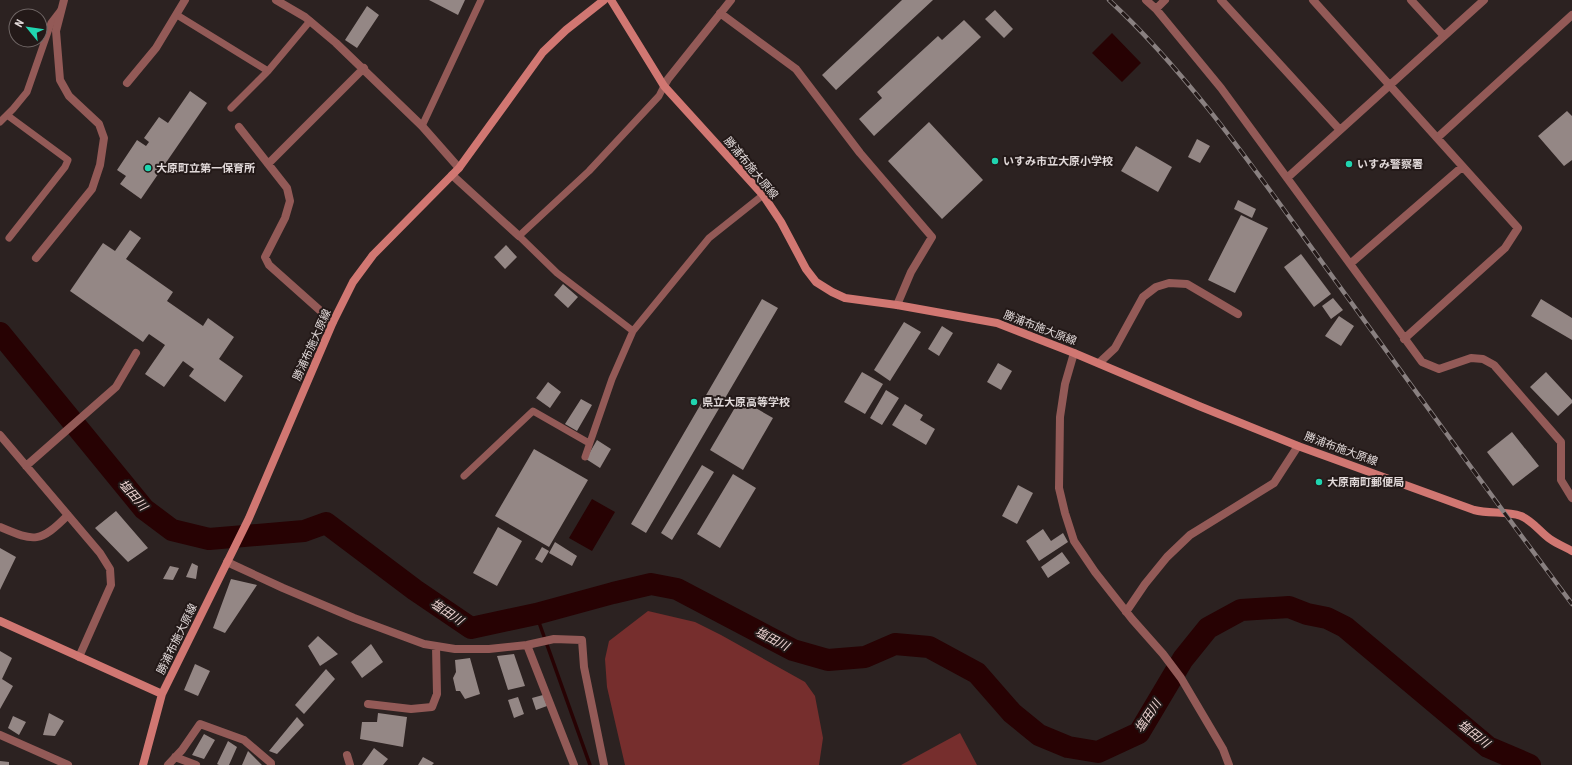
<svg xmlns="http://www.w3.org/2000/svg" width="1572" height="765" font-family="'Roboto Condensed','Noto Sans JP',sans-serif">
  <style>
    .green { fill: #762e2d }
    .water { fill: #270203 }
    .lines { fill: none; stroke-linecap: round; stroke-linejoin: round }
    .stream { stroke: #270203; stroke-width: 3.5 }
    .river { stroke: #270203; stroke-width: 22 }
    .building { fill: #948785 }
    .lane { stroke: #935a57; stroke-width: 7 }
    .street { stroke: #935a57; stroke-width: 8 }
    .secondary { stroke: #d17772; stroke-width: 8 }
    .rail-casing { stroke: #898080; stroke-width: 4.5 }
    .rail { stroke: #231918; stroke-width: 3; stroke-dasharray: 9; stroke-linecap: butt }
    .poi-dot { fill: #20d5b0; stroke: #231918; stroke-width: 1.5 }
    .labels { text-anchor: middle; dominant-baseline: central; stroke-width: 4; stroke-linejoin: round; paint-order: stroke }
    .poi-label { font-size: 11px; font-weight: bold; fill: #e1d9d9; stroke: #231918; text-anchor: start }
    .street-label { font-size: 11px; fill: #e1d9d9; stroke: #231918 }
    .water-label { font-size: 12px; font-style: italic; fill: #efd6d4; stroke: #231918 }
  </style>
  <rect width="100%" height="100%" fill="#2c2221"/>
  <path class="green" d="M648 611 695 622 721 635 805 682 815 696 823 738 819 765H625L607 687 605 659 609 641Z
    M960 733 977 765H901Z"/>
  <path class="water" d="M1112 33 1141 63 1122 82 1092 53Z
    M592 499 615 512 592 551 569 538Z"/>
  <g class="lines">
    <path class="stream" d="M536 614 590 765"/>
    <path class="river" d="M0 333 144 509 172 530 209 539 304 531 326 523 415 590 471 628 536 614 613 593 651 584 677 589 793 650 828 660 865 657 895 644 929 647 977 673 1012 713 1039 735 1068 747 1098 752 1139 733 1183 659 1208 628 1241 610 1289 607 1307 614 1327 618 1345 627 1488 747 1530 765"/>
  </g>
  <path class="building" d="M429 0H465L458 15Z
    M902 0H933L836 90 822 75Z
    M367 6 379 15 357 48 345 40Z
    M995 10 1013 29 1004 38 985 19Z
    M964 20 981 37 874 136 859 119 882 98 877 92 938 36 942 40Z
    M190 91 207 103 141 199 120 184 126 176 117 170 137 140 146 146 149 142 144 138 159 117 168 123Z
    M1567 111 1572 116V160L1564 166 1538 136Z
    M929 122 983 180 942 219 888 161Z
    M1197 139 1210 146 1200 163 1188 157Z
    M1136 146 1172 167 1158 192 1121 171Z
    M1238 200 1256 209 1252 218 1234 209Z
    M1241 215 1268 228 1235 293 1208 280Z
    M130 230 141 238 126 259 173 292 167 301 203 326 208 318 234 337 219 359 243 376 225 402 189 376 194 369 183 361 164 387 145 374 165 345 149 334 143 342 70 291 103 243 115 251Z
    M506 245 517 257 505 269 494 257Z
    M1301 254 1331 294 1314 307 1284 267Z
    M563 284 578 297 568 308 554 295Z
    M1333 298 1343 310 1331 319 1322 306Z
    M762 299 778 308 646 533 631 524Z
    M1541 299 1572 318V340L1531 316Z
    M1339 316 1354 326 1341 346 1325 336Z
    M904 322 921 332 890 381 874 370Z
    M942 326 953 333 939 356 928 349Z
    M998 363 1012 371 1001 390 987 382Z
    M862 372 883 384 865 414 844 402Z
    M1546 372 1572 400V403L1558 416 1530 387Z
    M548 382 561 392 550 408 536 398Z
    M886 390 899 398 882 425 870 418Z
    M581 399 592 405 577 431 565 424Z
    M740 399 773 418 743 470 710 450Z
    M905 404 923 415 920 420 935 429 926 445 892 425Z
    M1512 432 1539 466 1513 486 1487 452Z
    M597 440 611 449 600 468 586 459Z
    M534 449 588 480 549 547 495 516Z
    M702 465 714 472 672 540 661 533Z
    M733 474 756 488 720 548 697 534Z
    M1018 485 1033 493 1017 524 1002 516Z
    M116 511 148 548 128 562 95 528Z
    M498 527 522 541 497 586 473 573Z
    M1043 529 1051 541 1063 533 1068 542 1039 561 1026 541Z
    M555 542 577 556 572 566 549 553Z
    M542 547 549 551 542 563 535 559Z
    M0 548 16 557 0 590Z
    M1062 552 1070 563 1048 578 1041 567Z
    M192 563 198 566 196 579 186 577Z
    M170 566 179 568 173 580 163 579Z
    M231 579 257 585 225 633 213 628Z
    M318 636 338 654 320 666 308 646Z
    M371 644 383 662 362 678 351 662Z
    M0 651 12 658 2 679 13 686 0 709Z
    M514 654 525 686 508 690 497 656Z
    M470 658 480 694 465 699 460 691H456L453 678 456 672 455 660Z
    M195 664 210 671 198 696 184 690Z
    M326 669 335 679 304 714 295 705Z
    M543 695 547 706 536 710 532 698Z
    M518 697 524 714 514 718 508 700Z
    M49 713 64 721 55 736 43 735Z
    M378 713 407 717 403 747 360 739 362 722H377Z
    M13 716 26 722 19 735 8 728Z
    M297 717 304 725 277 754 269 751Z
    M204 734 215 740 204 759 192 755Z
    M228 741 237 747 229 765H219L217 764Z
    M374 748 388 759 383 765H362Z
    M248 751 262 765H242Z
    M423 757 434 763 432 765H418Z
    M0 761 9 762V765H0Z"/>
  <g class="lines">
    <path class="lane" d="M177 15 268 71
      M664 86 659 96 589 171 519 236 557 273 633 331 709 238 763 195
      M231 108 268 71 310 21
      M7 115 68 160 65 167 9 238
      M0 122 13 109 27 92 51 23 61 10
      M422 126 481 0
      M585 457 612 379 633 331
      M464 476 533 411 589 443"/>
    <path class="street" d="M276 0 305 17 336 43 422 126 459 168
      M1146 0 1156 9 1221 88 1422 362 1439 369 1471 358 1483 359 1494 365 1561 442V480L1572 498
      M1221 0 1340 130
      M1313 0 1518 228 1505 248 1404 339
      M1411 0 1444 36
      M1156 9 1165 0
      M720 13 796 69 860 153 932 237 911 272 897 305
      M127 83 156 48 185 0
      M664 86 668 79 731 0
      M239 127 287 188 290 201 285 218 265 257 269 265 333 322
      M1437 138 1572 15
      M268 164 364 68
      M452 175 519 236
      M1287 178 1484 0
      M36 258 92 189 100 165 104 138 99 124 69 96 60 80 56 31 64 0
      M1350 264 1462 167
      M1074 353 1065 384 1060 417 1059 488 1065 513 1074 541 1095 572 1132 619 1163 654 1181 678 1223 749 1229 765
      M1099 363 1115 348 1143 297 1156 287 1169 283 1187 284 1238 314
      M0 435 100 553 110 569 111 585 79 657
      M26 466 116 387 136 353
      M0 527C35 542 40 543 68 515
      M227 562 283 588 354 618 424 644 455 649H489L527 645 554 639 582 640 584 667 604 765
      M1126 612 1145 584 1167 557 1190 535 1274 483 1298 446
      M527 645 574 765
      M368 704 411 709 432 707 437 694 436 646
      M0 735 68 765
      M347 755 350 765
      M175 757 196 765
      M168 765 182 750 200 724 244 740 271 763V765"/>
    <path class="secondary" d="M611 0 664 86 763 195 781 222 806 269 816 282 832 292 845 298 897 305 997 323 1074 353 1199 406 1298 446 1474 510C1490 514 1506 511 1521 516 1533 521 1540 532 1550 539 1557 544 1565 547 1572 551
      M0 621 162 694
      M143 765 162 694 249 518 333 322 353 282 373 255 459 168 543 52 566 30 604 0"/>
    <defs>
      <path id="rail" d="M1109 0C1189 74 1255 170 1319 258 1403 374 1486 489 1572 604"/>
    </defs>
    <use href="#rail" class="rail-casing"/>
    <use href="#rail" class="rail"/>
  </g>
  <g class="poi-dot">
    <circle cx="995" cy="161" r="4"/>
    <circle cx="1349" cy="164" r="4"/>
    <circle cx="148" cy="168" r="4"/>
    <circle cx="694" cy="402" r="4"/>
    <circle cx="1319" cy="482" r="4"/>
  </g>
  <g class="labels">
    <g class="poi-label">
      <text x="1003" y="161">いすみ市立大原小学校</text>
      <text x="1357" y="164">いすみ警察署</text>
      <text x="156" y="168">大原町立第一保育所</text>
      <text x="702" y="402">県立大原高等学校</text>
      <text x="1327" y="482">大原南町郵便局</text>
    </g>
    <g class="street-label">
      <text transform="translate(751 168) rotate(50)">勝浦布施大原線</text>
      <text transform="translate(1040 328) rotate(21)">勝浦布施大原線</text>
      <text transform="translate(312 345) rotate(-66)">勝浦布施大原線</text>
      <text transform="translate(1341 449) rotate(20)">勝浦布施大原線</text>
      <text transform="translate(177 639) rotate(-64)">勝浦布施大原線</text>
    </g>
    <g class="water-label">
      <text transform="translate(133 495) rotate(49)">塩田川</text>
      <text transform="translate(447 612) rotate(34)">塩田川</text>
      <text transform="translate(772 639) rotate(28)">塩田川</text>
      <text transform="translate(1148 716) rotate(-56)">塩田川</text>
      <text transform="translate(1474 734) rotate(38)">塩田川</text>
    </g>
  </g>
  <g transform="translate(28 28) rotate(299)"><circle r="19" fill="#231918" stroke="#6f6665"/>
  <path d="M0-3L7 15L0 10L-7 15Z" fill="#20d5b0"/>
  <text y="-6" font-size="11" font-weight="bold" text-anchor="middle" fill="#e1d9d9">N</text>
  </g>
</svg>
